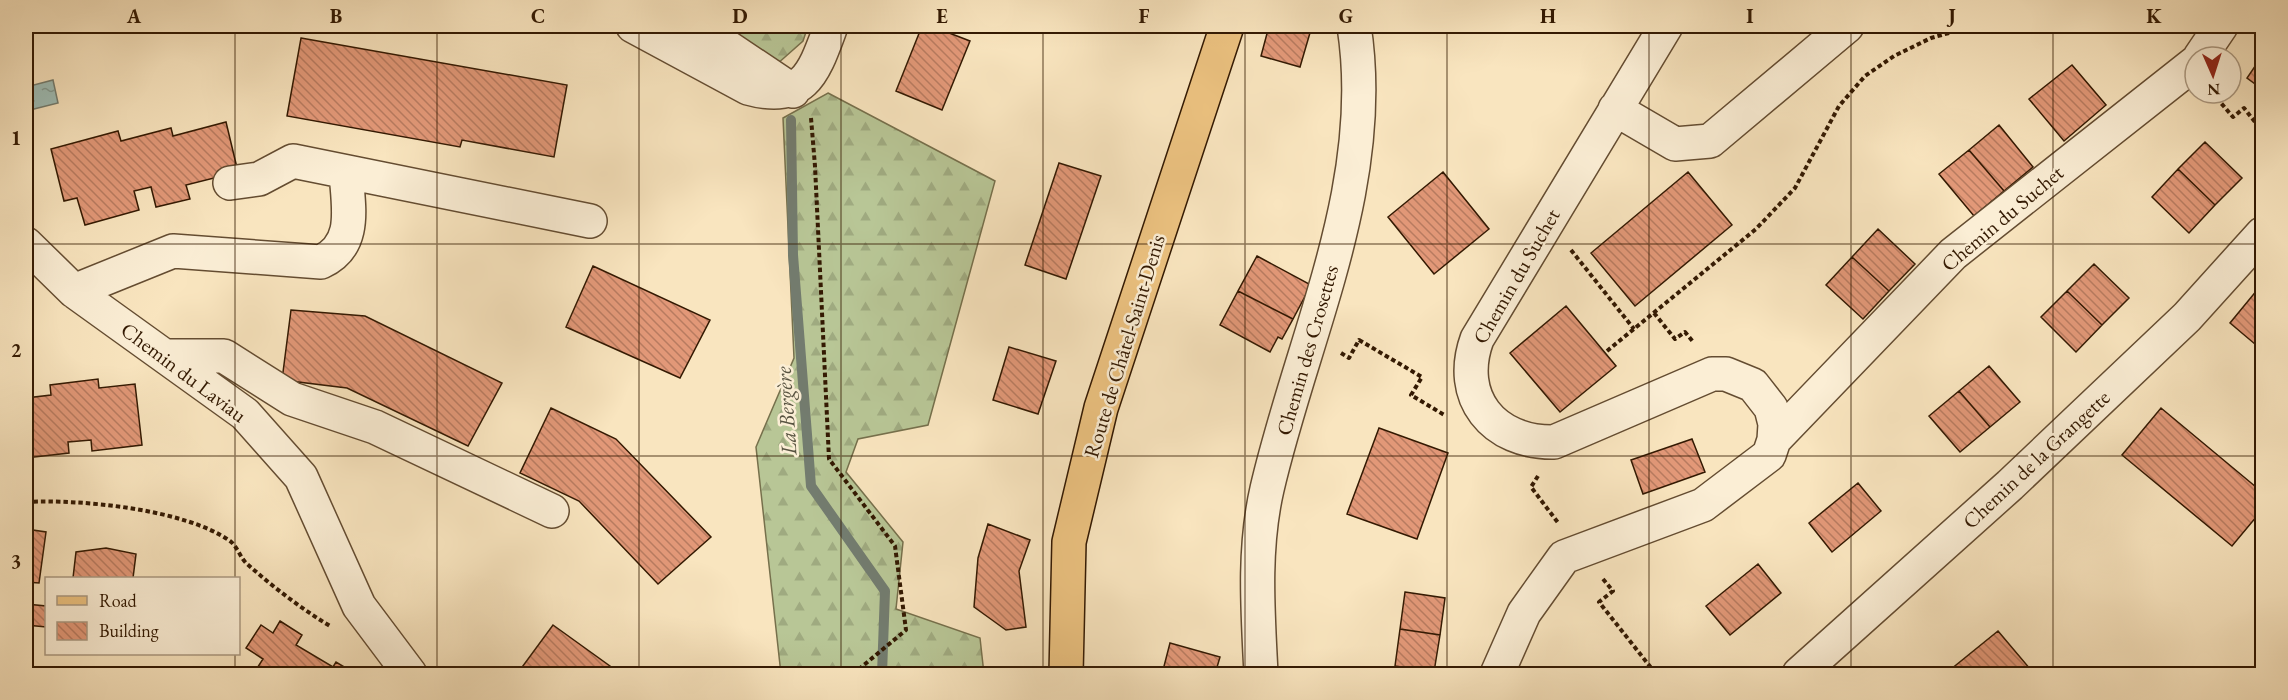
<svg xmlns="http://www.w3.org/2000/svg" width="2288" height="700" font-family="'EB Garamond',serif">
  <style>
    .forest { fill: url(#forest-firs); stroke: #76704c; stroke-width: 1.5 }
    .water { fill: url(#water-ripples); stroke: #737c6f; stroke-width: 1.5 }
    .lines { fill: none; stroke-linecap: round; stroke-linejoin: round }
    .stream { stroke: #737c6f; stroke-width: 10 }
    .building { fill: url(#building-back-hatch); stroke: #331902; stroke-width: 1.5 }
    .minor-casing { stroke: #644c31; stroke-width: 36 }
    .major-casing { stroke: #331902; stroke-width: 36 }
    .path { stroke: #331902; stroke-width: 4; stroke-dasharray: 4.5 3; stroke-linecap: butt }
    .minor { stroke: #fbeed5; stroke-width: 33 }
    .major { stroke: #ecc280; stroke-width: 33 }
    .grid { fill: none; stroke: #331902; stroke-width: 1.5; stroke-opacity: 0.55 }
    .labels { text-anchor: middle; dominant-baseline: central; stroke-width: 5; stroke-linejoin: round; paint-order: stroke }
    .street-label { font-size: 21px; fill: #331902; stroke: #fbeed5 }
    .water-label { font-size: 22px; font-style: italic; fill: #585341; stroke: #fbeed5 }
    .neatline { fill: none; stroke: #331902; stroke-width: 2 }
    .grid-label { font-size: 20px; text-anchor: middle; font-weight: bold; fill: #331902 }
  </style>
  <defs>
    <pattern id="forest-firs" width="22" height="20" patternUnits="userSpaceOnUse" patternTransform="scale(1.5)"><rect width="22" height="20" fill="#b8c696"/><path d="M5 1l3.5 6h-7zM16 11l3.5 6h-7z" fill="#9faa80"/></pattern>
    <pattern id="water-ripples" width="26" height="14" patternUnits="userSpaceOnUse" patternTransform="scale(1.5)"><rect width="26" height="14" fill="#9ebeb7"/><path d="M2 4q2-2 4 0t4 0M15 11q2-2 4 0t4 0" fill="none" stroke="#819a93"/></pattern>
    <pattern id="building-back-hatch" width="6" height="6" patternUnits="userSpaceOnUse" patternTransform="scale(1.5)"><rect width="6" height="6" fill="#e29878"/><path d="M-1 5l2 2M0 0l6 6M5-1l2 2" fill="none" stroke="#b87b60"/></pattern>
  </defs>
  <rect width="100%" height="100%" fill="#f9e5bf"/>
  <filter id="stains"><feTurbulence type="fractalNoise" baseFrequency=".00333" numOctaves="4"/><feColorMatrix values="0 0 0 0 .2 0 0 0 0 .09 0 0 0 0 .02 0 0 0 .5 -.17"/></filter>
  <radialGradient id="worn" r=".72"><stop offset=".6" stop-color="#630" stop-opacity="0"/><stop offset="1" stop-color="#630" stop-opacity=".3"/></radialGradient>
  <path class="forest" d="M725 26H808L803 41 776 65 733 48Z
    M828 93 995 181 928 425 858 439 846 472 903 542 896 609 980 638 984 674H781L756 447 794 358 783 118Z"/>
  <path class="water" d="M53 80 58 103 26 111V87Z"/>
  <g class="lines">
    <path class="stream" d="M791 120 793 255 811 486 885 591 882 674"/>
  </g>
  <path class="building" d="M922 26H931L970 41 942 110 896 91Z
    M1269 26H1312L1300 67 1261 56Z
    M301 38 567 85 554 157 462 140 460 147 287 116Z
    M2262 56V89L2247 78Z
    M2072 65 2106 105 2064 141 2029 99Z
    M226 122 238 172 186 185 190 199 156 207 151 187 134 191 139 210 85 225 77 198 64 201 51 149 118 131 121 141 171 128 173 136Z
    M1999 125 2033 167 2004 191 1969 150Z
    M2205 142 2242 178 2215 205 2178 169Z
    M1969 150 2004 191 1974 216 1939 174Z
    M1059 163 1101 176 1066 279 1025 265Z
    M2178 169 2215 205 2189 233 2152 197Z
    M1443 172 1489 229 1434 274 1388 217Z
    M1688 172 1732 225 1635 306 1591 253Z
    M1878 229 1915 264 1889 291 1852 257Z
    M1257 256 1311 285 1293 319 1238 291Z
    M1852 257 1889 291 1863 319 1826 285Z
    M2094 264 2129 298 2102 325 2067 291Z
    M593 266 710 320 680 378 566 327Z
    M2262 284V350L2230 323Z
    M1238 291 1293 319 1282 339 1278 337 1270 352 1220 325Z
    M2067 291 2102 325 2076 352 2041 317Z
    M1566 306 1616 366 1560 412 1510 353Z
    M291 310 365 316 502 383 468 446 347 388 282 380Z
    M1009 347 1056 361 1038 414 993 400Z
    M1989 366 2020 402 1990 427 1959 391Z
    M98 379 99 388 135 384 142 445 92 451 91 440 68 442 69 453 26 458V398L51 395 50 385Z
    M1959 391 1990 427 1960 452 1929 416Z
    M551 408 616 439 711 537 658 584 579 501 520 473Z
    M2161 408 2262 492V510L2232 546 2122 455Z
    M1379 428 1448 453 1417 539 1347 514Z
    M1692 439 1705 472 1643 494 1631 460Z
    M1858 483 1881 511 1832 552 1809 523Z
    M988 524 1030 540 1019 571 1026 627 1006 630 974 607 978 558Z
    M26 529 46 532 39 583 26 582Z
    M106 548 136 554 133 578H73L76 552Z
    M1758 564 1781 593 1730 635 1706 606Z
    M1405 592 1445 598 1440 635 1400 629Z
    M26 604 46 606V627L26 625Z
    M280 621 302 635 296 645 333 667 336 662 356 674 254 673 263 659 246 648 261 625 273 633Z
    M553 625 621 674H517Z
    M1400 629 1440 635 1434 672 1395 666Z
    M1998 631 2031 670 2025 674H1945Z
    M1170 643 1220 657 1215 674H1162Z"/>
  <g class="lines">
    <defs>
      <path id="minor" d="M633 26 748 88C805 104 814 72 831 26
        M696 26 793 91
        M2200 57 2221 26
        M1615 109 1675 144 1710 141 1847 26
        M230 183 259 179 293 161 590 221
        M26 244 74 291 245 414 301 477 359 606 410 674
        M74 291 173 251 321 262C358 245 348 206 346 172
        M165 356H224L292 399 375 427 552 511
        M1774 440 1953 254 2195 63
        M1261 674C1258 613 1253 550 1267 489 1302 337 1379 186 1354 26
        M1497 674 1524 613 1564 557 1703 505 1769 455 1774 440 1775 424 1771 408 1753 385 1726 374H1712L1554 442C1493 443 1456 397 1477 339L1666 26
        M1799 674 2010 485 2187 317 2262 234"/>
      <path id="major" d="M1066 674 1069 542 1101 408 1227 26"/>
    </defs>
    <use href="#minor" class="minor-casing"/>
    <use href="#major" class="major-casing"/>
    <path class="path" d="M2219 93 2215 96 2233 117 2244 108 2262 131
      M811 118 815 166 829 459 895 546 906 630 853 674
      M1571 250 1634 329
      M1654 313 1675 339 1685 332 1694 343
      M1607 351 1756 229 1795 188 1839 106 1865 76 1894 56 1931 38 1974 26
      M1341 353 1349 358 1359 340 1422 377 1411 395 1446 416
      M1538 476 1531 487 1559 524
      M26 502C80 499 185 509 230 541 237 546 240 557 246 563 272 586 300 608 330 626
      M1603 579 1613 591 1599 602 1656 674"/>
    <use href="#minor" class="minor"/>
    <use href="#major" class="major"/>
  </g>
  <path class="grid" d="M235 26V578M437 26V674M639 26V674M841 26V674M1043 26V674M1245 26V674M1447 26V674M1649 26V674M1851 26V674M2053 26V674M26 244H2262M26 456H2262M235 654V674"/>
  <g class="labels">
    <g class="street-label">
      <text transform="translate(2002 218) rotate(-40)">Chemin du Suchet</text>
      <text transform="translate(1516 276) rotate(-60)">Chemin du Suchet</text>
      <text transform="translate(1124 346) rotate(-73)">Route de Châtel-Saint-Denis</text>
      <text transform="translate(1307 350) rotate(-74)">Chemin des Crosettes</text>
      <text transform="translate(184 372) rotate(37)">Chemin du Laviau</text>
      <text transform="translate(2036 459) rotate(-43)">Chemin de la Grangette</text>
    </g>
    <g class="water-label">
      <text transform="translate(786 411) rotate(-94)">La Bergère</text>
    </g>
  </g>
  <rect width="2288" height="700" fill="none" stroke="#f9e5bf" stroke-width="66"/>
  <rect x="45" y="577" width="195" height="78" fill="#fbeed5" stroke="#ab9981" stroke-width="1.5"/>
  <rect x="57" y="596" width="30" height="9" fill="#ecc280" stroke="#ab9981" stroke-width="1.5"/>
  <text x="99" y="607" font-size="18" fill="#331902">Road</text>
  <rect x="57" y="622" width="30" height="18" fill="url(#building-back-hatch)" stroke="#ab9981" stroke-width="1.5"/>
  <text x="99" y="637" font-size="18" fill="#331902">Building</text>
  <g transform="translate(2213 75) rotate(177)"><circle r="28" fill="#fbeed5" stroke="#ab9981" stroke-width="1.5"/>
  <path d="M0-4.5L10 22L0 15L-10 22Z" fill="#8f2418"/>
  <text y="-9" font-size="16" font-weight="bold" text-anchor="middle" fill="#331902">N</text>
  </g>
  <rect x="33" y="33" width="2222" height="634" class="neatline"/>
  <g class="grid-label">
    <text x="134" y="23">A</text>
    <text x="336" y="23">B</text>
    <text x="538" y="23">C</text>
    <text x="740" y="23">D</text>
    <text x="942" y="23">E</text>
    <text x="1144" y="23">F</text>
    <text x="1346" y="23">G</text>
    <text x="1548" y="23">H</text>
    <text x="1750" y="23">I</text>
    <text x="1952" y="23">J</text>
    <text x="2154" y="23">K</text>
    <text x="16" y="145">1</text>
    <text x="16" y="357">2</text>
    <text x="16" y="568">3</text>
  </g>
  <rect width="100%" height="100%" filter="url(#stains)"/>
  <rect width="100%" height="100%" fill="url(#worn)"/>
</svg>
